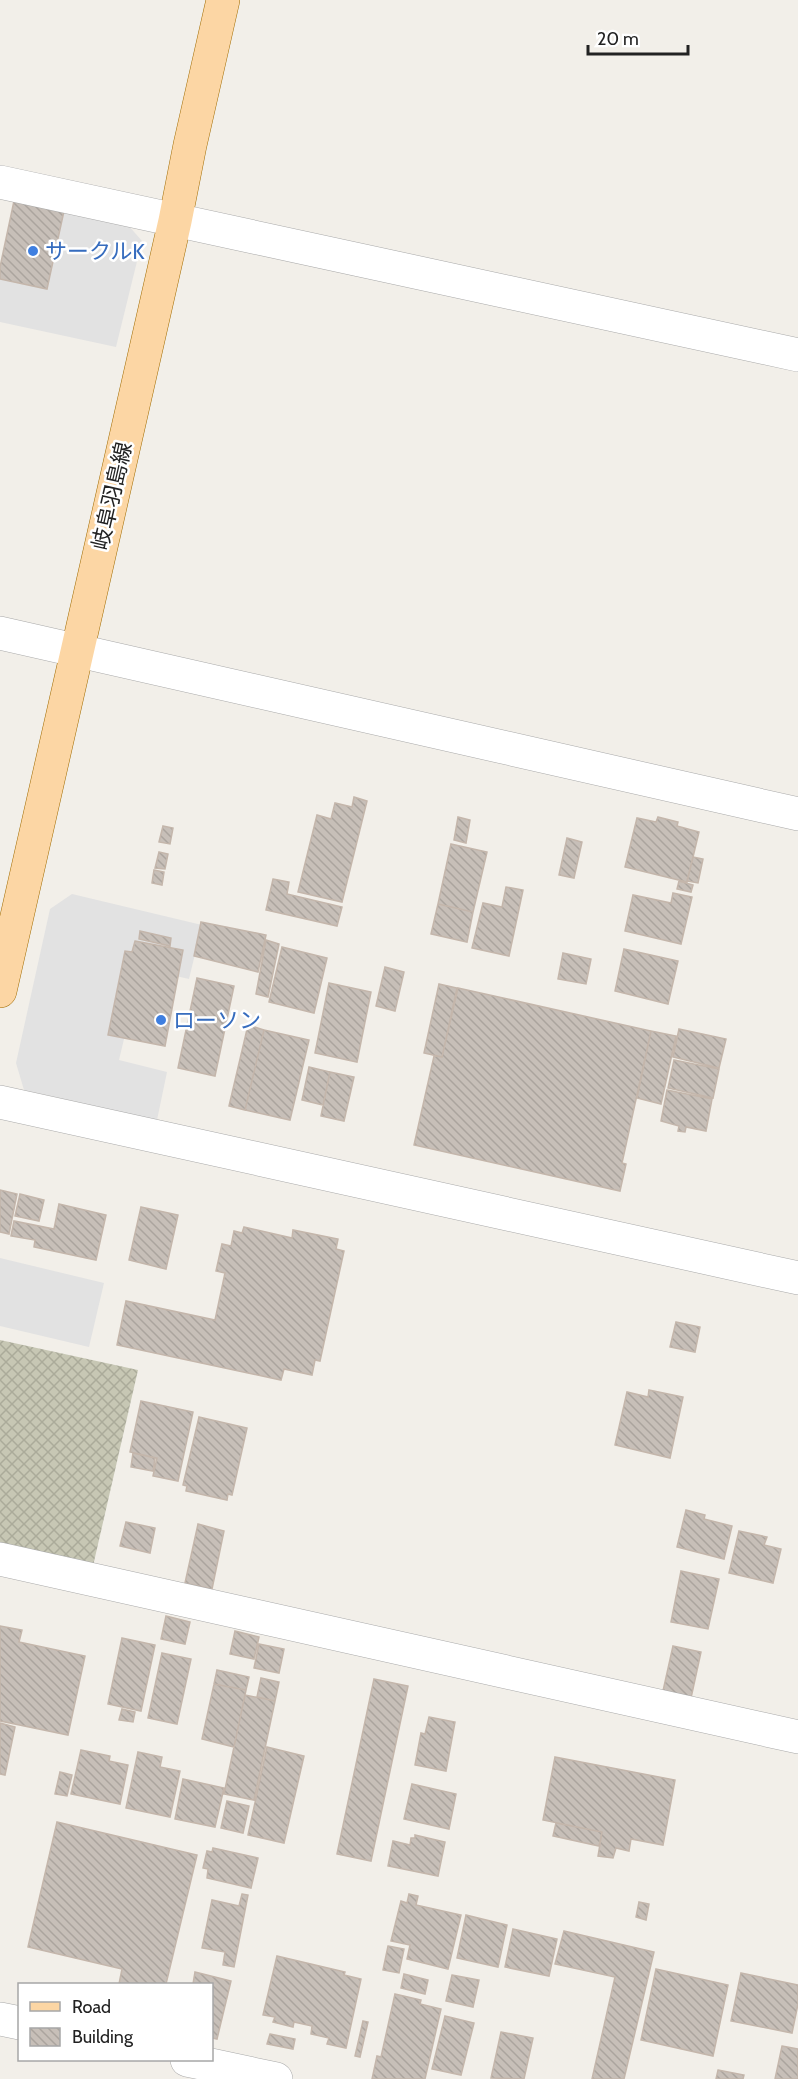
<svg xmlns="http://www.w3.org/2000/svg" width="798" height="2079" font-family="Cabin,'Noto Sans JP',sans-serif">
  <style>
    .construction { fill: url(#construction-cross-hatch) }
    .parking { fill: #e2e2e2 }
    .building { fill: url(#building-back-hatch); stroke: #c4b6ab; stroke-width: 1.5 }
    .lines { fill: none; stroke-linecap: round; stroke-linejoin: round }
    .minor-casing { stroke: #a9a9a9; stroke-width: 34 }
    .major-casing { stroke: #a06b00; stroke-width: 34 }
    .minor { stroke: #fff; stroke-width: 33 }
    .major { stroke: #fcd6a4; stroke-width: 33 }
    .shop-dot { fill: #3f7fe0; stroke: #fff; stroke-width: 2 }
    .labels { text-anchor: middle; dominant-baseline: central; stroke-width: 5; stroke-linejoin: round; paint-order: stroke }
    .shop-label { font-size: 22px; fill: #366cbe; stroke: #fff; text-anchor: start }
    .street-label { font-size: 22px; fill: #222; stroke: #fff }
  </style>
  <defs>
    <pattern id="construction-cross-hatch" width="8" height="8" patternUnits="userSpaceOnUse" patternTransform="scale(1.5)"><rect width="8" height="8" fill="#c7c7b4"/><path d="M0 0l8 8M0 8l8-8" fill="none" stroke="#abab9a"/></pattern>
    <pattern id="building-back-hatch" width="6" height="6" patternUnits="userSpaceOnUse" patternTransform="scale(1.5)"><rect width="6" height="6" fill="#c7bfb8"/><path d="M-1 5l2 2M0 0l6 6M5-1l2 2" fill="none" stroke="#aba49e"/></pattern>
  </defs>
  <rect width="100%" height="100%" fill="#f2efe9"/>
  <path class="construction" d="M0 1340 138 1370 93 1566 0 1545Z"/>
  <path class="parking" d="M64 211 128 225 142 241 116 347 0 322V279Z
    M72 894 202 925 189 979 141 968 119 1060 167 1072 157 1120 24 1090 16 1063 50 909Z
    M0 1258 104 1283 89 1347 0 1326Z"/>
  <path class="building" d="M14 201 64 211 47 289 0 279V267Z
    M354 797 367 801 342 902 298 892 317 815 331 819 335 803 352 807Z
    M458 817 470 820 466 843 454 840Z
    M658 817 678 822 677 826 699 832 687 882 625 867 637 818 656 822Z
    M163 826 173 828 170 844 159 842Z
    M567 838 582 842 574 878 559 875Z
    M451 844 487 852 473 912 438 904Z
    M159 852 168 854 165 869 155 868Z
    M693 857 703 859 698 883 687 881Z
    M154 870 164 872 162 885 152 883Z
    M273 879 289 882 287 894 342 907 337 926 266 910Z
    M679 881 693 885 691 892 677 889Z
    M506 887 523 890 509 956 472 948 483 903 502 907Z
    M673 893 692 897 681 944 625 931 633 895 671 903Z
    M438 904 473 912 467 942 431 934Z
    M201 922 266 935 258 972 194 956Z
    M140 931 171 938 170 946 139 939Z
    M266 940 279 944 268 997 256 994Z
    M135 941 183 950 165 1046 108 1035 125 951 132 952Z
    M282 947 327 958 314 1013 269 1002Z
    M624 949 678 961 668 1004 615 991Z
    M563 953 591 959 586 984 558 979Z
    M385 967 404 972 395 1011 376 1006Z
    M197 978 234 986 215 1076 178 1068Z
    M329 983 371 992 357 1062 315 1053Z
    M439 984 457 988 442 1057 424 1053Z
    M458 988 651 1031 622 1163 626 1164 620 1191 414 1145 434 1056 442 1057Z
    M248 1025 264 1030 245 1110 229 1106Z
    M679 1029 726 1039 719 1068 673 1057Z
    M264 1030 309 1040 290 1120 245 1110Z
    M651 1031 676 1036 661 1104 637 1098Z
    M674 1060 719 1069 713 1098 668 1088Z
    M309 1067 330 1072 323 1105 302 1100Z
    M330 1072 354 1077 344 1121 321 1116Z
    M667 1090 712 1099 706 1131 686 1127 685 1132 678 1131 679 1126 661 1121Z
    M0 1190 17 1194 9 1234 0 1232Z
    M20 1194 44 1200 39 1221 15 1216Z
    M59 1204 106 1215 96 1260 34 1247 35 1240 11 1236 14 1221 54 1229Z
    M141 1207 178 1215 166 1269 129 1260Z
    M244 1227 292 1238 293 1230 338 1239 336 1249 344 1251 320 1361 315 1360 312 1375 284 1369 281 1380 117 1345 126 1301 215 1320 225 1273 216 1271 222 1244 231 1246 234 1231 242 1233Z
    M676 1322 700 1327 695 1352 670 1347Z
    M649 1390 683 1397 670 1458 615 1445 627 1392 648 1397Z
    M141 1401 193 1412 178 1481 153 1476 157 1458 130 1452Z
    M199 1417 247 1428 232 1495 228 1494 227 1500 186 1491 187 1486 183 1485Z
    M133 1453 155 1458 153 1471 131 1467Z
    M686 1510 705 1515 704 1519 732 1526 724 1559 677 1547Z
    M126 1522 155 1528 150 1553 120 1546Z
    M198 1524 224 1531 212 1589 185 1583Z
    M739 1531 767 1537 764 1545 781 1549 773 1583 729 1573Z
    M681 1571 719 1579 708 1629 671 1622Z
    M166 1616 190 1622 185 1644 161 1639Z
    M0 1626 22 1630 19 1642 85 1656 68 1735 0 1721Z
    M235 1631 259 1637 254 1659 230 1654Z
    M122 1638 155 1645 141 1711 108 1704Z
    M259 1644 284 1649 279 1673 254 1668Z
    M673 1646 701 1652 691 1698 663 1691Z
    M162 1653 191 1659 177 1724 148 1718Z
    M217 1670 249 1677 246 1690 214 1684Z
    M261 1678 279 1682 275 1701 257 1697Z
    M374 1679 408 1686 371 1861 337 1854Z
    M214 1684 246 1690 234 1747 202 1739Z
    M245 1695 275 1701 254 1800 224 1794Z
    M122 1709 135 1712 133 1722 119 1720Z
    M429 1717 455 1722 446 1771 415 1765 421 1733 425 1734Z
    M0 1723 15 1727 5 1775 0 1774Z
    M267 1747 304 1756 284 1843 248 1835Z
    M81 1750 110 1756 109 1761 128 1765 120 1804 71 1794Z
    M138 1752 162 1757 160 1767 180 1771 170 1817 126 1808Z
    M555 1757 675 1780 663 1845 631 1839 629 1851 616 1848 613 1858 598 1856 602 1832 543 1820Z
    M60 1772 72 1775 67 1796 55 1794Z
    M183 1779 224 1788 215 1827 175 1819Z
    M412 1784 456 1794 449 1829 404 1819Z
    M227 1801 249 1806 243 1833 221 1828Z
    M57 1822 197 1855 166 1984H119L122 1969 28 1947Z
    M556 1823 602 1832 599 1846 553 1836Z
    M415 1835 445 1842 438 1876 388 1866 393 1841 410 1845 411 1838H415Z
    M213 1848 258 1858 251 1888 207 1878 208 1869 203 1868 207 1851 212 1852Z
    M242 1894 248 1895 234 1967 223 1965 225 1952 202 1948 212 1900 239 1906Z
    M409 1894 418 1896 416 1905 461 1915 448 1969 407 1959 410 1945 391 1941 401 1901 407 1903Z
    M639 1902 649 1904 646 1920 636 1917Z
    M466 1915 507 1925 498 1967 457 1958Z
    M513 1929 557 1939 549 1976 505 1967Z
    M564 1931 654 1952 624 2079H592L615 1977 555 1964Z
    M388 1946 404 1949 399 1973 383 1970Z
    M277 1956 345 1972 344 1975 361 1979 346 2048 327 2044 329 2038 311 2034 312 2026 294 2022 293 2027 273 2022 275 2017 263 2015Z
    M656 1969 728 1985 713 2056 641 2040Z
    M195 1972 231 1981 217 2039 212 2038V1984H193Z
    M741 1973 798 1985V2004L792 2033 731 2021Z
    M404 1974 428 1980 425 1994 401 1988Z
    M452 1975 479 1980 473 2007 446 2001Z
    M395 1994 421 2000 420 2004 441 2009 425 2079H372L377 2056 381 2057Z
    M445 2016 474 2023 461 2075 432 2069Z
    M363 2021 368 2022 360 2057 355 2056Z
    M501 2032 533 2038 524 2079 491 2078Z
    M270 2034 295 2039 293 2049 267 2044Z
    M782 2046 798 2049V2079H775Z
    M718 2070 744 2075 743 2079H716Z"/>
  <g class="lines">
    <defs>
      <path id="minor" d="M0 182 798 355
        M0 633 798 814
        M0 1102 798 1278
        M0 1559 798 1737
        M0 2019 20 2023
        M187 2060 276 2079"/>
      <path id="major" d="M0 991 175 221 190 145 223 0"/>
    </defs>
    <use href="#minor" class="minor-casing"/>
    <use href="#major" class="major-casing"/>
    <use href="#minor" class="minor"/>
    <use href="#major" class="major"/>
  </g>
  <g class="shop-dot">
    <circle cx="33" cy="251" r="6"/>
    <circle cx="161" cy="1020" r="6"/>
  </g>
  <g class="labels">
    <g class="shop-label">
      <text x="45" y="251">サークルK</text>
      <text x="173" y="1020">ローソン</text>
    </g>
    <g class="street-label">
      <text transform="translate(112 496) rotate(-77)">岐阜羽島線</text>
    </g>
  </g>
  <rect x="18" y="1983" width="195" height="78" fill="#ffffff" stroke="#a7a7a7" stroke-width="1.5"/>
  <rect x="30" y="2002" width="30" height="9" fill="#fcd6a4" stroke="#a7a7a7" stroke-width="1.5"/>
  <text x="72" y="2013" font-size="18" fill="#222222">Road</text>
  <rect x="30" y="2028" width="30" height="18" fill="url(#building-back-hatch)" stroke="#a7a7a7" stroke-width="1.5"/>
  <text x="72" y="2043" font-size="18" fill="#222222">Building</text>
  <path d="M588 45v9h100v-9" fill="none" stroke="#222222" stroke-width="3"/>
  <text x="597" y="45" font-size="18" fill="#222222" stroke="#ffffff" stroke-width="4.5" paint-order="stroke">20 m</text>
</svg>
